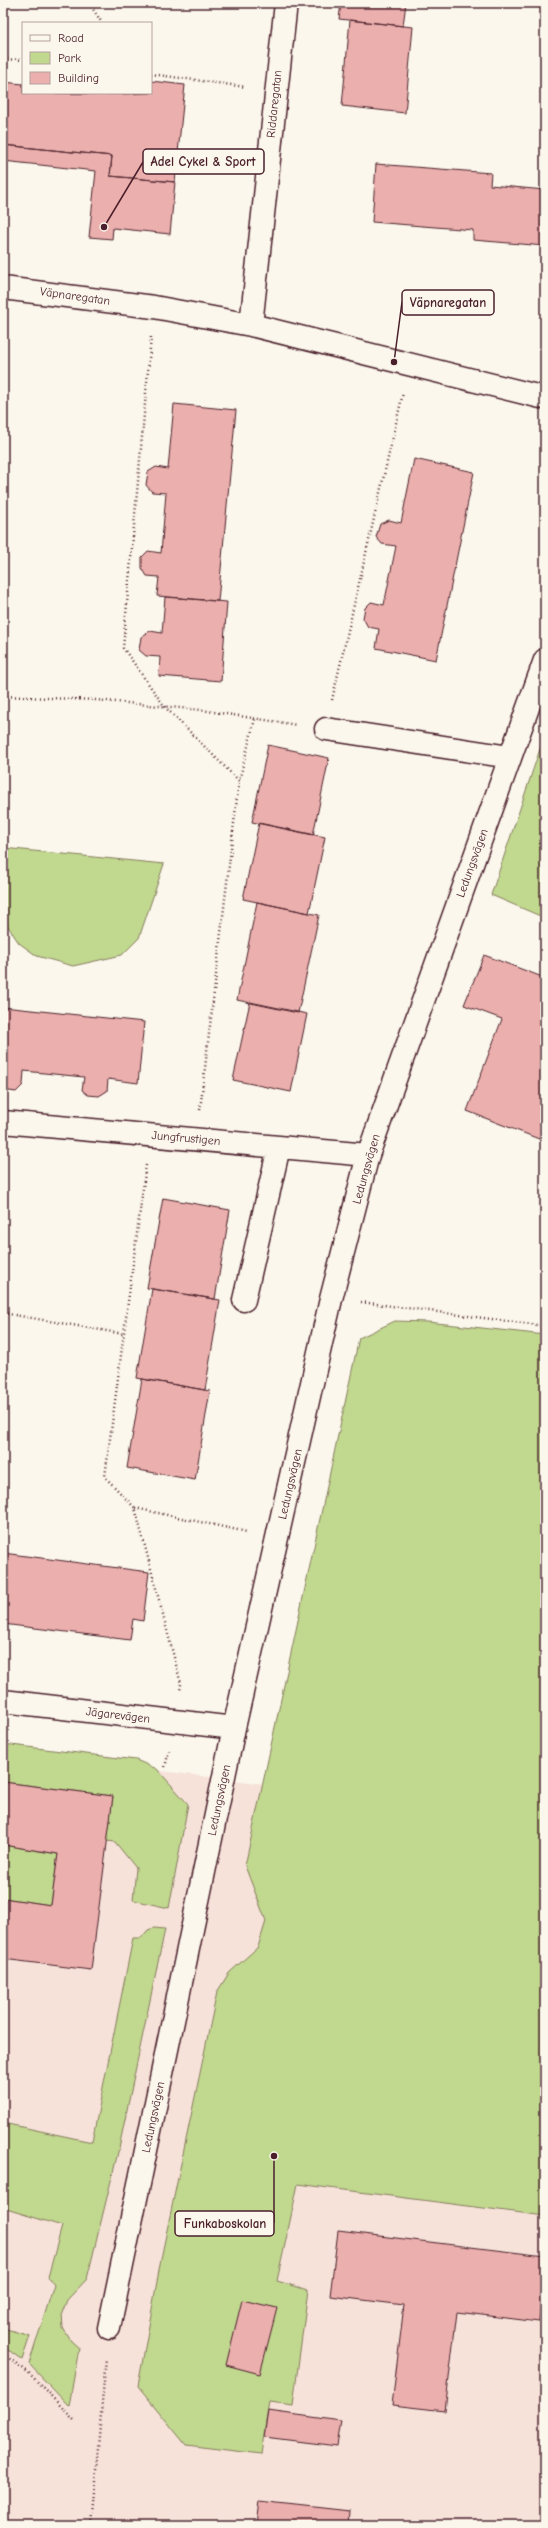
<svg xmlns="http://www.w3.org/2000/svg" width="548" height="2528" font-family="'Comic Neue',sans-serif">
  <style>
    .built { fill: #f6e2d9 }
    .green { fill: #c1d88f; stroke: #867c5d }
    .building { fill: #ebb0ad; stroke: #4a1f2b }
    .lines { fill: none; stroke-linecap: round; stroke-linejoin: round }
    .minor-casing { stroke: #4a1f2b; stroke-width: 25 }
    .path { stroke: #4a1f2b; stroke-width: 2.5; stroke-dasharray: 1 3; stroke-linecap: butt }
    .minor { stroke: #fbf7ec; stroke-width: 22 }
    .labels { text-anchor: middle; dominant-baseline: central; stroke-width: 3; stroke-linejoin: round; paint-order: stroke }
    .street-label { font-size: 12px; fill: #4a1f2b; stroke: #fbf7ec }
    .leader { fill: none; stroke: #4a1f2b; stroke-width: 1.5 }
    .callout-dot { fill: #4a1f2b; stroke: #fbf7ec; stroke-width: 1.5 }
    .callout { fill: #fbf7ec; stroke: #4a1f2b; stroke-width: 1.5 }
    .callout-label { font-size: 13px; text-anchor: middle; font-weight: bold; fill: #4a1f2b }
  </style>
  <rect width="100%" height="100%" fill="#fbf7ec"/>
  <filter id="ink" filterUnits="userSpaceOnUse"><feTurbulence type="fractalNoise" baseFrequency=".025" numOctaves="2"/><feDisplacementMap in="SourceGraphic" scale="8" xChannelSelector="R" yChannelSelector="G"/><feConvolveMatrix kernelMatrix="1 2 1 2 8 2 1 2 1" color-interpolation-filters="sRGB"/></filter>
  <g filter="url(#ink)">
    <path class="built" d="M545 1369V2525H3V1751L297 1788Z"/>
    <path class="green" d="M545 734V918L491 895Z
      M3 848 164 864 139 938 122 955 73 966 37 956 19 943 3 919Z
      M395 1321 428 1322 545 1335V2216L298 2184 277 2281 308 2290 293 2405 269 2402 261 2454 186 2445 138 2386 162 2254 217 1992 229 1973 258 1947 266 1921 245 1866 359 1338Z
      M3 1744 136 1760 157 1769 188 1804 169 1908 133 1900 136 1868 115 1842 107 1841 113 1796 3 1782Z
      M3 1845 58 1854 51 1905 3 1898Z
      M154 1928 165 1929 119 2148 87 2279 67 2300 62 2313 63 2328 71 2341 79 2348 69 2406 29 2364 54 2285 48 2277 62 2226 3 2208V2123L92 2142 133 1938H141L148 1930Z
      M3 2328 30 2336 22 2360 3 2346Z"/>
    <path class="building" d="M341 3H406L403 26 339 19Z
      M350 20 413 27 405 113 342 106Z
      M151 81 185 85 175 182 110 176 112 156 3 145V82L23 84V93L122 94 151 93Z
      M3 145 112 156 110 176 175 182 170 234 113 228 112 239 89 237 96 171 3 161Z
      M376 164 491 173 490 185 545 190V246L473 240V230L372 222Z
      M174 404 236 410 218 601 157 596 159 577 147 576 142 568V557L148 551 161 553 166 493 152 492 146 485 148 472 156 467 168 469Z
      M414 459 474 472 436 660 376 648 379 629 368 627 363 618 365 608 371 602 384 605 396 546 382 544 376 537 380 524 389 520 401 523Z
      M165 597 227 602 221 681 159 676 160 657 146 656 139 650 141 637 150 631 162 633Z
      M268 745 329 758 313 835 252 822Z
      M259 823 325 837 309 913 243 899Z
      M257 902 319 915 298 1013 237 1000Z
      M484 955 545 978V1124L539 1139 467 1111 502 1019 464 1005Z
      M250 1002 307 1014 291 1092 233 1080Z
      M3 1007 144 1022 138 1083 108 1079 107 1091 99 1096 88 1095 82 1090 84 1077 24 1071 23 1085 16 1092 3 1090Z
      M163 1198 230 1210 215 1299 147 1288Z
      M152 1289 220 1300 205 1390 137 1378Z
      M142 1379 210 1391 195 1480 127 1468Z
      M3 1553 149 1572 143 1621 133 1619 130 1640 3 1624Z
      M3 1782 113 1796 91 1970 3 1959V1898L51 1905 58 1854 3 1845Z
      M338 2231 545 2256 539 2322 457 2312 445 2411 392 2405 404 2305 330 2296Z
      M242 2300 277 2308 260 2374 226 2365Z
      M268 2411 341 2421 337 2446 264 2437Z
      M259 2501 350 2511 349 2525H256Z"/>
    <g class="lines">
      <defs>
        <path id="minor" d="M3 288 154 307 251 325 545 398
          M251 325 286 3
          M326 729 510 757
          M3 1122 368 1155
          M244 1300 279 1147
          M3 1701 234 1728
          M109 2328 234 1728 331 1299 368 1155 545 660"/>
      </defs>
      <use href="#minor" class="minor-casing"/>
      <path class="path" d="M89 3 102 23
        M3 59 23 60
        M151 74 246 87
        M151 337 123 648 165 707 239 781 255 719
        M3 696 96 700 201 710 297 725
        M332 700 403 393
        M200 1110 239 781
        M146 1165 105 1477 135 1508 181 1684 180 1691
        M361 1302 545 1326
        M3 1313 124 1334
        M135 1508 247 1532
        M165 1767 169 1751
        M3 2354 28 2372 75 2421
        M91 2525 106 2358"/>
      <use href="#minor" class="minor"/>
    </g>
  </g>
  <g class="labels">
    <g class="street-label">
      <text transform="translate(274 104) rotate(-84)">Riddaregatan</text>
      <text transform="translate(75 296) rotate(8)">Väpnaregatan</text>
      <text transform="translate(472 863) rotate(-70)">Ledungsvägen</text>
      <text transform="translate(186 1138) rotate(5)">Jungfrustigen</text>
      <text transform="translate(366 1169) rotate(-74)">Ledungsvägen</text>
      <text transform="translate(290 1484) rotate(-77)">Ledungsvägen</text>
      <text transform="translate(118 1715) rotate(7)">Jägarevägen</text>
      <text transform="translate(219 1800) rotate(-78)">Ledungsvägen</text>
      <text transform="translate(153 2117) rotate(-78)">Ledungsvägen</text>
    </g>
  </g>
  <path class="leader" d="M104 227L143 162M394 362L402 302M274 2156L274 2223"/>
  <g class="callout-dot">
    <circle cx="104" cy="227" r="4"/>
    <circle cx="394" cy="362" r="4"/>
    <circle cx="274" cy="2156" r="4"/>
  </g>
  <g class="callout">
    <rect x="143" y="149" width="121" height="25" rx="4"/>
    <rect x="402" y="290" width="92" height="25" rx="4"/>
    <rect x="175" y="2211" width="99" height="25" rx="4"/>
  </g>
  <g class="callout-label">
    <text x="203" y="166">Adel Cykel &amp; Sport</text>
    <text x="448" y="307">Väpnaregatan</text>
    <text x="225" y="2228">Funkaboskolan</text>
  </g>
  <rect width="548" height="2528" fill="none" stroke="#fbf7ec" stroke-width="16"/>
  <rect x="8" y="8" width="532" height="2512" fill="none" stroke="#4a1f2b" stroke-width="1.5" filter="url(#ink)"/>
  <rect x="22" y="22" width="130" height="72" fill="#fbf7ec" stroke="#b4a19f"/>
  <rect x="30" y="35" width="20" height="6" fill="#fbf7ec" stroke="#b4a19f"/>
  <text x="58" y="42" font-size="12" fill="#4a1f2b">Road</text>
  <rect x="30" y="52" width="20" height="12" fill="#c1d88f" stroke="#b4a19f"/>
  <text x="58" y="62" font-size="12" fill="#4a1f2b">Park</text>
  <rect x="30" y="72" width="20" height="12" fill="#ebb0ad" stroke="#b4a19f"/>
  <text x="58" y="82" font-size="12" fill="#4a1f2b">Building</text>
</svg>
